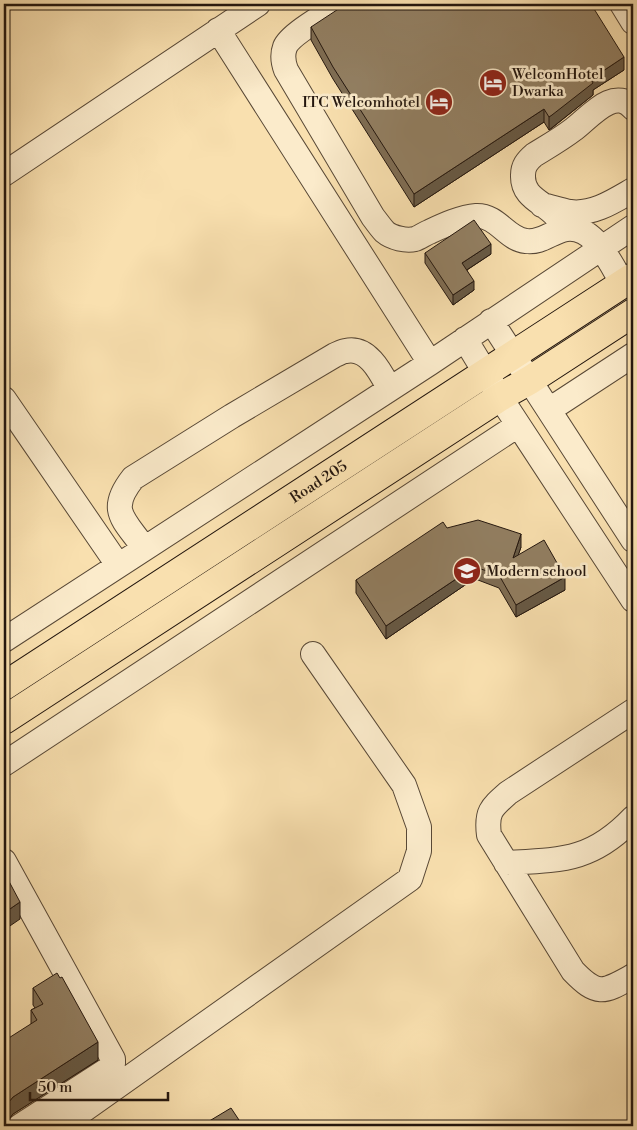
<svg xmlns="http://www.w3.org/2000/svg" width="637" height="1130" font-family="'Libre Bodoni',serif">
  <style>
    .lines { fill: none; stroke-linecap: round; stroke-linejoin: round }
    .minor-casing { stroke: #584836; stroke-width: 26 }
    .major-casing { stroke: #23160e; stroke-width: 30 }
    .minor { stroke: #fbebcb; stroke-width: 24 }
    .major { stroke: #f9e0af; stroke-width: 28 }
    .wall { fill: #7e6d54; stroke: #23160e }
    .shaded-wall { fill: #665945; stroke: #23160e }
    .building { fill: #927f62; stroke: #23160e }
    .labels { text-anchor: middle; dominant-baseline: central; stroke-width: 5; stroke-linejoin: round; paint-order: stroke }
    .poi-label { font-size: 15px; fill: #23160e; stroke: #fbebcb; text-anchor: start }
    .street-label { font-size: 15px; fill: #23160e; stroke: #fbebcb }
  </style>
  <rect width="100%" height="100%" fill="#f9e0af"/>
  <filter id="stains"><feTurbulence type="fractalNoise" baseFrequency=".004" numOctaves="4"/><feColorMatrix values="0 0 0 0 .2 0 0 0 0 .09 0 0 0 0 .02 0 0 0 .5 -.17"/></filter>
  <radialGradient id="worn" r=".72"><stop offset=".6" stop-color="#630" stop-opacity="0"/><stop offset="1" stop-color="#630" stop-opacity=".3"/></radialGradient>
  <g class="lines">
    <defs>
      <path id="minor" d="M342 4C330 12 290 34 285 47 282 55 283 62 286 70L373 217C377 222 381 228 385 232 392 238 406 241 415 239 419 238 424 234 429 232 442 226 461 217 476 216 498 215 506 239 526 241 540 243 549 234 562 230 593 221 610 263 623 284
        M622 4 633 22
        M218 30 430 363
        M4 174 258 4
        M542 205C551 207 560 210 570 212 593 215 614 201 633 190
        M562 230C560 225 559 220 556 216 544 202 522 198 523 175 523 166 527 161 534 155 547 147 561 139 574 129 589 118 614 86 633 108
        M491 321 633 540
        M465 339 500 397 633 600
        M4 399 118 565
        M549 410 633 355
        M144 548C124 519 107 511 133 478L232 416 335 355C338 354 342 351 346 351 368 346 381 373 389 388
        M4 640 430 363 633 227
        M633 711 508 793C491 808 486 812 489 835L573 971C598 997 604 992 633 976
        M4 764 518 425
        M4 861 113 1059V1064L110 1068 20 1126
        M506 863C562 860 592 861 633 818
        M61 1126 410 879 419 851V827L404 785 313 654"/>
      <g id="major">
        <path id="s1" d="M4 686 633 277"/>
        <path d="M4 720 500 397 530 380 633 313"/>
      </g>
    </defs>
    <use href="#minor" class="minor-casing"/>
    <use href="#major" class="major-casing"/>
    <use href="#minor" class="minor"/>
    <use href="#major" class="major"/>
  </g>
  <path class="wall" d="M311 27 624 70 593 90V95L552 128 549 130 544 122 414 207 333 79 311 40Z
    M425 253 491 254 467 270 474 290 453 305 425 263Z
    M521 547 518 555 565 590 516 617 499 588 478 580 468 583 386 639 356 593V580Z
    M33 988 98 1060 13 1114 4 1126 31 1024V1010L35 1008 33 1005Z"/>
  <path class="shaded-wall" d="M624 57V70L593 90V95L549 130V117L591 79Z
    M544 109V122L414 207V194Z
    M491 244V254L462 273V263Z
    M474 281V290L453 305V295Z
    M521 534V547L513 571V558Z
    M478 568V580L468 583 386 639V626L468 571Z
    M565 577V590L516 617V605Z
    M20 902V919L4 930V913Z
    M98 1042V1060L13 1114 8 1120 6 1126H4V1111L8 1103 13 1097Z
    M239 1120V1126H230Z"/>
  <path class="building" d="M346 4H591L624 57 591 79 593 83 552 115 549 117 544 109 414 194 333 67 311 27Z
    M474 220 491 244 462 263 474 281 453 295 425 253Z
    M478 520 521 534 513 558 544 540 565 577 516 605 499 575 478 568 468 571 386 626 356 580 443 522 447 528Z
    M4 872 20 902 4 913Z
    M57 973 60 978 62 977 98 1042 13 1097 8 1103 6 1110 4 1111V1041L37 1020 31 1010 43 1004 33 988Z
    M231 1108 239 1120 230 1126H201Z"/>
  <defs>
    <symbol id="hotel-disc" viewBox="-11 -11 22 22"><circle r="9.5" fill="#8f2418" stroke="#fbebcb"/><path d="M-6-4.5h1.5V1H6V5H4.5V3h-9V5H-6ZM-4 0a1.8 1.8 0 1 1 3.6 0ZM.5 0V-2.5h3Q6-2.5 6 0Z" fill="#fff"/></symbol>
    <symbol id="school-disc" viewBox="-11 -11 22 22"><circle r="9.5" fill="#8f2418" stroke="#fbebcb"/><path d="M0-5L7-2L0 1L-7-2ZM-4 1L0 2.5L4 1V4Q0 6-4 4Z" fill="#fff"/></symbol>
  </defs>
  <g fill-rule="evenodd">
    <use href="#hotel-disc" x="477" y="67" width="32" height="32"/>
    <use href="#hotel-disc" x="423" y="86" width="32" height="32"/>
    <use href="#school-disc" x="451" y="555" width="32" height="32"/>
  </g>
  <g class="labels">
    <g class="poi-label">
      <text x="512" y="74">WelcomHotel<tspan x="512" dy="17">Dwarka</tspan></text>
      <text x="420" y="102" text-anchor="end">ITC Welcomhotel</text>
      <text x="486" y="571">Modern school</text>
    </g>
    <g class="street-label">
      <text stroke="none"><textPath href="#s1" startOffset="375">Road 205</textPath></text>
    </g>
  </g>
  <rect width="637" height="1130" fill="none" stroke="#f9e0af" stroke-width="20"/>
  <rect x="5" y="5" width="627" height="1120" fill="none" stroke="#23160e" stroke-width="2.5"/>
  <rect x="10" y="10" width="617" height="1110" fill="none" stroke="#23160e"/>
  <path d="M30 1092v8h138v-8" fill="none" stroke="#23160e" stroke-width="2.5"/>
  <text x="38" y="1092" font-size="15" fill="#23160e" stroke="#fbebcb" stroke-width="4" paint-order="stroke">50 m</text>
  <rect width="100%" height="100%" filter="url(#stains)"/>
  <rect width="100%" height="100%" fill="url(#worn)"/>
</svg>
